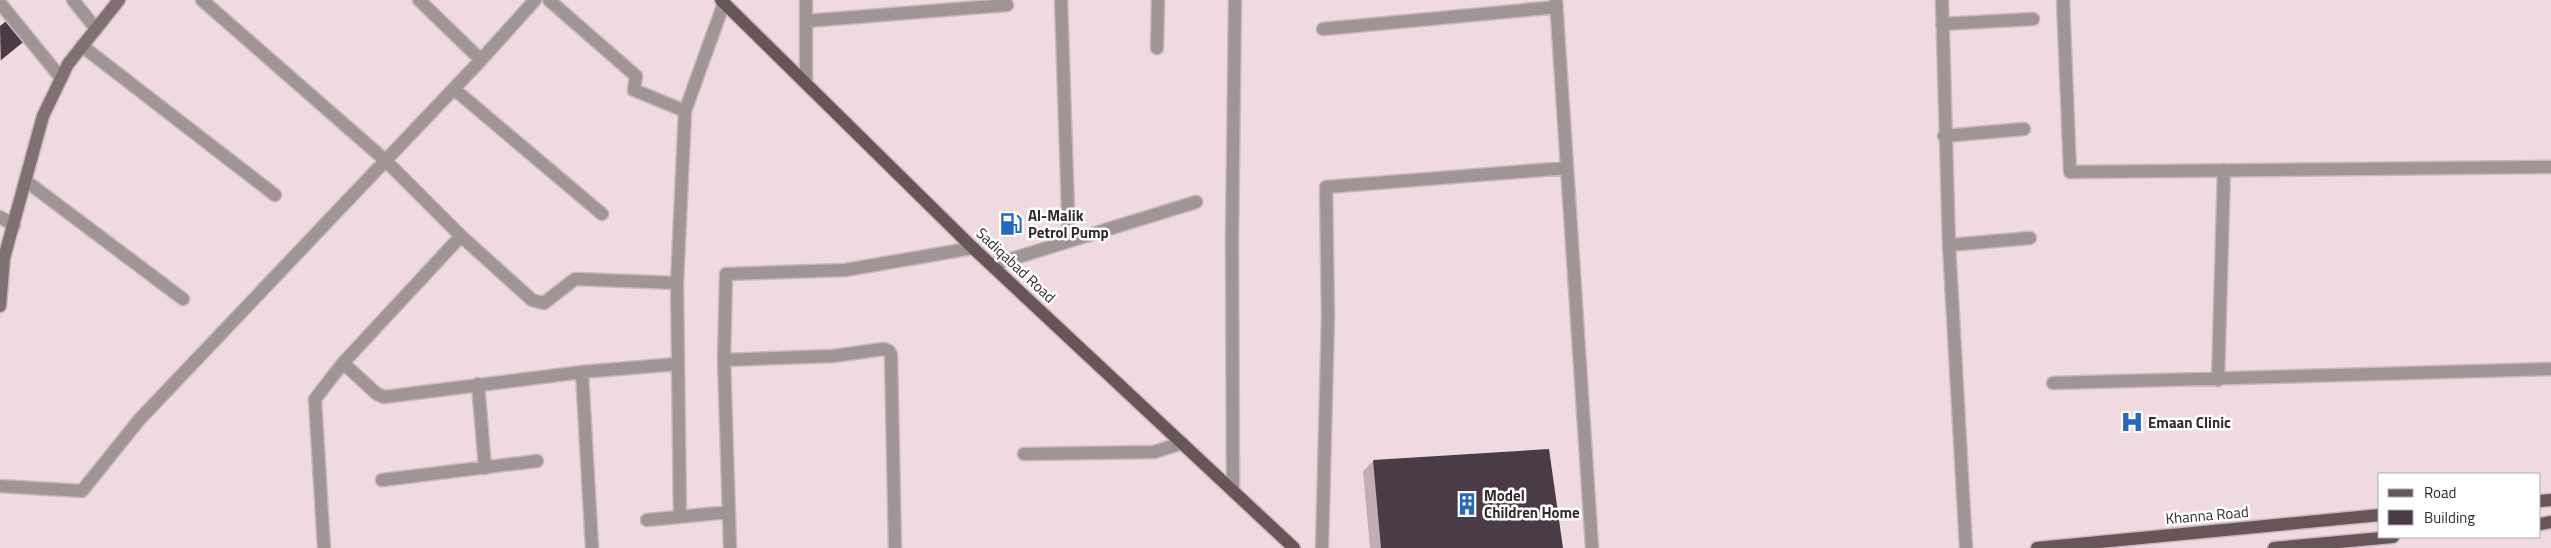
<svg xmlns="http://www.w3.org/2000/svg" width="2551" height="548" font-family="'Titillium Web',sans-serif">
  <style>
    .shadow { fill: #0003 }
    .building { fill: #4a3c47 }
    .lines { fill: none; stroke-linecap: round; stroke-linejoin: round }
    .street-casing { stroke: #cab7be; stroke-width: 15 }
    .secondary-casing { stroke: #cab7be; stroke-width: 15 }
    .primary-casing { stroke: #cab7be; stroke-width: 15 }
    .street { stroke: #9f9595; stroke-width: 12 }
    .secondary { stroke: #7f7071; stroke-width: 12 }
    .primary { stroke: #675658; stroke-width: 12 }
    .labels { text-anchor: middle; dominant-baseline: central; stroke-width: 5; stroke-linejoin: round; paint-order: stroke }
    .poi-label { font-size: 15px; font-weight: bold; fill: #32292d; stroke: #fff; text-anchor: start }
    .street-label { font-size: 15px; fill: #32292d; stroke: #fff }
  </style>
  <rect width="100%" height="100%" fill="#f0dae2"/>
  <path class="shadow" d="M10 20 26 39 0 61V27Z
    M1373 461 1562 548H1370L1363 471Z"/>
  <path class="building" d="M10 18 27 39 1 60 0 26Z
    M1549 449 1563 548H1381L1373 460Z"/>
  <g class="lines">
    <defs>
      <path id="street" d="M73 0 96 29
        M202 0 385 160 461 236
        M419 0 481 60
        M549 0 636 76 634 90 685 111
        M1061 0 1069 241
        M1556 0 1592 548
        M1942 0 1949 245 1966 548
        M2063 0 2070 172 2551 167
        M0 3 61 78
        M806 21 1007 5
        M1942 24 2033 19
        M1323 29 1557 7
        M82 46 275 195
        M1157 48 1158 0
        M806 83V0
        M454 89 602 214
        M1944 136 2024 129
        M26 181 183 299
        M0 217 14 225
        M1949 245 2030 238
        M992 265 1196 202
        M724 360 833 356 884 349 889 351 891 355 895 548
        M343 363 377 394 384 397 582 372 677 364
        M582 372 592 548
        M2218 380 2224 170
        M2053 383 2551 369
        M478 384 485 468
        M1024 454 1154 452 1182 443
        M382 480 537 461
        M0 486 82 491 139 420 481 60 535 0
        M1233 490 1232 238 1235 0
        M680 517 677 283 685 111 724 3
        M647 520 729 512
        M324 548 315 399 343 363 461 236 532 300 544 303 575 279 677 283
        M730 548 724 360 726 274 845 270 973 248
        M1322 548 1328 317 1326 187 1567 168"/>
      <path id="secondary" d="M0 306 4 258 43 116 68 64 119 0"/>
      <path id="primary" d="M721 0 973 248 1294 548
        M2540 501 2551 500
        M2540 524 2551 522
        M2037 548 2380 515
        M2274 548 2393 537"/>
    </defs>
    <use href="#street" class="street-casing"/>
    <use href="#secondary" class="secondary-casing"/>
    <use href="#primary" class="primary-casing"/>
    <use href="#street" class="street"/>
    <use href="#secondary" class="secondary"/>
    <use href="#primary" class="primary"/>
  </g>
  <defs>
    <symbol id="fuel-bare" viewBox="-9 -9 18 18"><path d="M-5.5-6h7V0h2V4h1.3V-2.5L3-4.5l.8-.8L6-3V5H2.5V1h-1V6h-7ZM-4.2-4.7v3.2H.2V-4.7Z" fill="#2768b9" stroke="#fff" stroke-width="2.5" paint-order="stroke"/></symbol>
    <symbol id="hospital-bare" viewBox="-9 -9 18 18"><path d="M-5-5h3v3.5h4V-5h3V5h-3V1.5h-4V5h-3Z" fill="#2768b9" stroke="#fff" stroke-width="2.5" paint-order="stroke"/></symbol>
    <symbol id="building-bare" viewBox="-9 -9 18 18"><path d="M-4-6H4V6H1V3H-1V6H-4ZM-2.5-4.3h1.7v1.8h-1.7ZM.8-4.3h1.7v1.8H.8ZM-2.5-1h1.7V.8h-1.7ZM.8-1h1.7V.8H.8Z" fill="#2768b9" stroke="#fff" stroke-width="2.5" paint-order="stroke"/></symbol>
  </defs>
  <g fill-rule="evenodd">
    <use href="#fuel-bare" x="995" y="208" width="32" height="32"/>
    <use href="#hospital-bare" x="2116" y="406" width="32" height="32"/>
    <use href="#building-bare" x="1451" y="488" width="32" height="32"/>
  </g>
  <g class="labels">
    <g class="poi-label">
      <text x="1028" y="215">Al-Malik<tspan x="1028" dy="17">Petrol Pump</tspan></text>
      <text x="2148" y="422">Emaan Clinic</text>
      <text x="1484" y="495">Model<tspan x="1484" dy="17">Children Home</tspan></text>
    </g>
    <g class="street-label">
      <text transform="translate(1016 265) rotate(43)">Sadiqabad Road</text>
      <text transform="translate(2207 515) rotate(-5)">Khanna Road</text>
    </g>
  </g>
  <rect x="2378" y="473" width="162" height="65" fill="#ffffff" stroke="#ada9ab"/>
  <rect x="2388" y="489" width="25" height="8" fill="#675658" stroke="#ada9ab"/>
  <text x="2424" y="498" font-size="15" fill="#32292d">Road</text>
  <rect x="2388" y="510" width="25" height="15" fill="#4a3c47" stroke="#ada9ab"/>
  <text x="2424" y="523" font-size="15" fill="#32292d">Building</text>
</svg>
